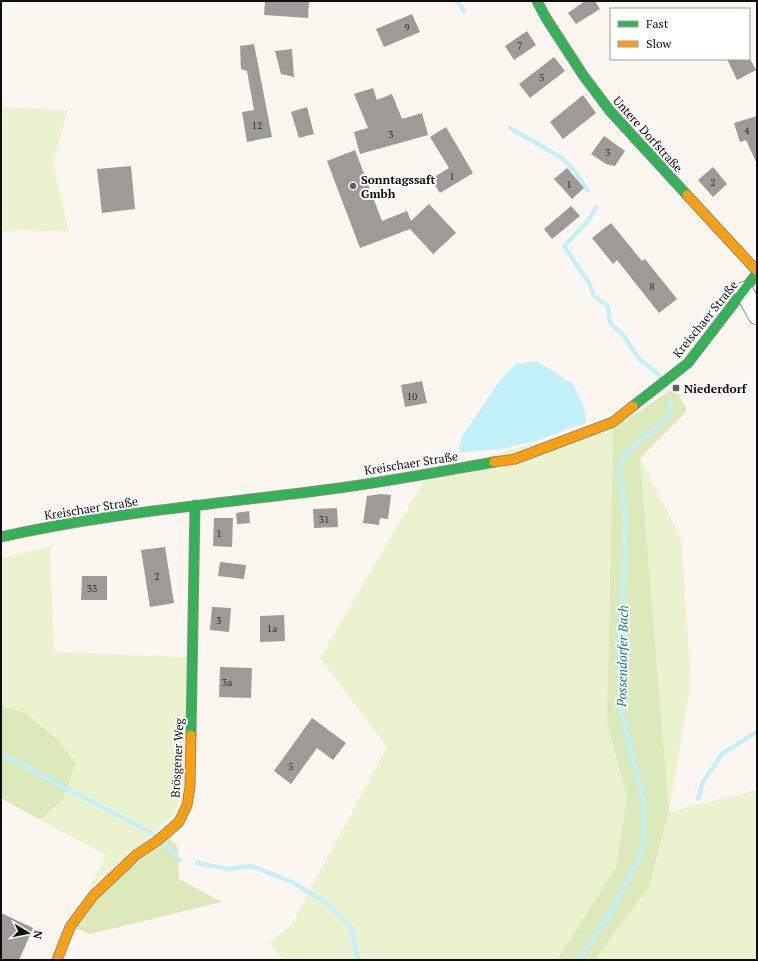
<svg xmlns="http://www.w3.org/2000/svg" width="758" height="961" font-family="'PT Serif',serif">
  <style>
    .green { fill: #eaf2ce }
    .forest { fill: #dceabb }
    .water { fill: #c3f1f9 }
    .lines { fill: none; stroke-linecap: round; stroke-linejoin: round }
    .stream { stroke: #c3f1f9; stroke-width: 4.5 }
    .building { fill: #9e9a96 }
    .street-casing { stroke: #94928f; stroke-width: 20 }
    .fast-casing { stroke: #8b8986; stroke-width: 11 }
    .slow-casing { stroke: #8b8986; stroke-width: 11 }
    .street { stroke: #fefefd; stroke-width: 18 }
    .fast { stroke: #30b455; stroke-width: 9 }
    .slow { stroke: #ff9f0a; stroke-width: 9 }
    .poi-dot { fill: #605f5c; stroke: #fff; stroke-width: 1.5 }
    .labels { text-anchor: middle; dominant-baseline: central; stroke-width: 4; stroke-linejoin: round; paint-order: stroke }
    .number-label { font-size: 10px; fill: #31302f }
    .street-label { font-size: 12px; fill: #0d0d0d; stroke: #fff }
    .poi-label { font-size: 12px; font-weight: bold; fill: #0d0d0d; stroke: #fff; text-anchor: start }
    .water-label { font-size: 13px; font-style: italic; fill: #097ea3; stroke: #fff }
  </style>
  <rect width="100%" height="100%" fill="#fbf7f0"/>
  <path class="green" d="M1 107 68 110 53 163 69 232 23 230 1 231Z
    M613 422 607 724 627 796 616 867 557 960H283L269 943 291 925 387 747 320 658 429 472Z
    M640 458 681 538 691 682 669 812 757 790V960H595L649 886 669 812Z
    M50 547 54 652 188 657 185 785 174 815 89 889 106 855 40 820 63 799 57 739 24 712 1 706V558Z"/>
  <path class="forest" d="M675 387 687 411 640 458 669 812 649 886 595 960H557L616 867 627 796 607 724 613 429Z
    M1 706 24 712 57 739 76 763 63 799 40 820 1 798Z
    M168 837 178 847 179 879 222 902 90 934 76 929 104 890Z"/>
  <path class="water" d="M537 361 573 384 583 404 587 422 536 441 501 449 460 453 459 446 462 436 501 379 516 364Z"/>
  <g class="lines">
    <path class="stream" d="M457 1 464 11
      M510 128 562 158 572 168 588 191
      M596 207 589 220 564 246 589 283 594 296 608 306 610 323 623 335 640 360 656 372 660 377
      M1 755 15 761 153 834
      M698 799 703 782 722 754 757 732
      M166 846 180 860
      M197 863 228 869 251 866 292 882 326 903 351 928 358 960
      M579 960 609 915 637 863 644 841 643 799 621 712 620 676 626 518 619 471 623 459 631 448 653 431 668 416 670 409V401"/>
  </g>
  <path class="building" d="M265 1H309L308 18 264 15Z
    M585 1H595L600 9 576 24 568 13Z
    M412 14 420 32 384 47 376 29Z
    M527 31 536 45 514 60 505 46Z
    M254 44 272 137 247 142 242 112 254 110 247 71 241 69 240 46Z
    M292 49 294 77 281 74 275 51Z
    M554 57 565 71 530 98 519 84Z
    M727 59H750L756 70 737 80Z
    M373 88 377 100 392 94 402 119 422 113 428 135 360 154 354 132 368 128 354 94Z
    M583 95 596 113 563 139 550 122Z
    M307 107 314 134 299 138 291 112Z
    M757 116V164L746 140 740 142 734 123Z
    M446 127 473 173 440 193 431 179 449 168 430 137Z
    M604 136 625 151 615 166 606 164 591 154Z
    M355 150 382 221 407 211 411 221 429 204 456 233 433 254 410 229 360 248 327 161Z
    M131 166 135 209 102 213 97 169Z
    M713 167 727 184 713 197 698 180Z
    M567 168 584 188 572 199 554 179Z
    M571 206 580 216 552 239 544 229Z
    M611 223 642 261 645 259 677 299 659 313 617 260 613 264 592 238Z
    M422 381 427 403 405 407 401 385Z
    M380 494 391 495 388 519 380 518 379 525 363 523 367 496Z
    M337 508 338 527 314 528 313 509Z
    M249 511 250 523 237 524 236 513Z
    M214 518H233L232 547 213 546Z
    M165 547 174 603 150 607 141 550Z
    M220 562 246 565 244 579 218 576Z
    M82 576H107V600H81Z
    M212 607 231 608 229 632 210 630Z
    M284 615 285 641 260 642V616Z
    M220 667 252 668 251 698 219 697Z
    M312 718 346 743 333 760 317 748 291 784 274 771Z
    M1 913 33 928 19 960H1Z"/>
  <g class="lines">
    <defs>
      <path id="street" d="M744 291 757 315"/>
      <path id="fast" d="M537 1 546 18 583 75 610 111 687 195
        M633 406 688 363 757 273
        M1 537C107 513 216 504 324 490 381 483 438 472 494 462
        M191 735 195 505"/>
      <path id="slow" d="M687 195 757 271
        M494 462 515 459 613 422 633 406
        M57 960 70 927 93 896 136 855 157 841 179 822 187 805 190 787 191 735"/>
    </defs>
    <use href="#street" class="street-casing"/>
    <use href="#fast" class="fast-casing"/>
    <use href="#slow" class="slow-casing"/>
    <use href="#street" class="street"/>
    <use href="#fast" class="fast"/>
    <use href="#slow" class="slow"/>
  </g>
  <g class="poi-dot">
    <circle cx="353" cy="186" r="4"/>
    <rect x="672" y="384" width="8" height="8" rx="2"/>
  </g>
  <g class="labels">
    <g class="number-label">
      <text x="407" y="27">9</text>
      <text x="520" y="45">7</text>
      <text x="542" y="77">5</text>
      <text x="257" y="125">12</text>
      <text x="747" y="130">4</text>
      <text x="391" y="134">3</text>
      <text x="608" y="152">3</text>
      <text x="452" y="176">1</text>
      <text x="713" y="182">2</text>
      <text x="569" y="184">1</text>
      <text x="652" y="286">8</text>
      <text x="412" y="396">10</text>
      <text x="324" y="519">31</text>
      <text x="219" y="533">1</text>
      <text x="157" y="576">2</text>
      <text x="92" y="588">33</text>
      <text x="219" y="620">3</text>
      <text x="272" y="628">1a</text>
      <text x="227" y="682">3a</text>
      <text x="291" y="766">5</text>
    </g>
    <g class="street-label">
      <text transform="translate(648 134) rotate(48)">Untere Dorfstraße</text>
      <text transform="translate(705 319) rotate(-51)">Kreischaer Straße</text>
      <text transform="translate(411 463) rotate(-9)">Kreischaer Straße</text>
      <text transform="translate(91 508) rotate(-9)">Kreischaer Straße</text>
      <text transform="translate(177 758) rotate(-87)">Brösgener Weg</text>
    </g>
    <g class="poi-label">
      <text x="361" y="179">Sonntagssaft<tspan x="361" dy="14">Gmbh</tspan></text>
      <text x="684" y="388">Niederdorf</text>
    </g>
    <g class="water-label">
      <text transform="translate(622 656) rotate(-89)">Possendorfer Bach</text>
    </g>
  </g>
  <rect width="758" height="961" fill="none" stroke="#0d0d0d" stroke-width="4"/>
  <rect x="610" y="8" width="140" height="52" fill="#ffffff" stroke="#9e9e9e"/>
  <rect x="618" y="21" width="20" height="6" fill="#30b455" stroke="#9e9e9e"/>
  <text x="646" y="28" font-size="12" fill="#0d0d0d">Fast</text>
  <rect x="618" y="41" width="20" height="6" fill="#ff9f0a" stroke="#9e9e9e"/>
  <text x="646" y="48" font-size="12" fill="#0d0d0d">Slow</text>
  <g transform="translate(28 933) rotate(100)" stroke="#ffffff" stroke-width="3" paint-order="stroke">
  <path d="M0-3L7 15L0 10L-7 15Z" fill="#0d0d0d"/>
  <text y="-6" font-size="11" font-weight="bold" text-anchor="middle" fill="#0d0d0d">N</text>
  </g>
</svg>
